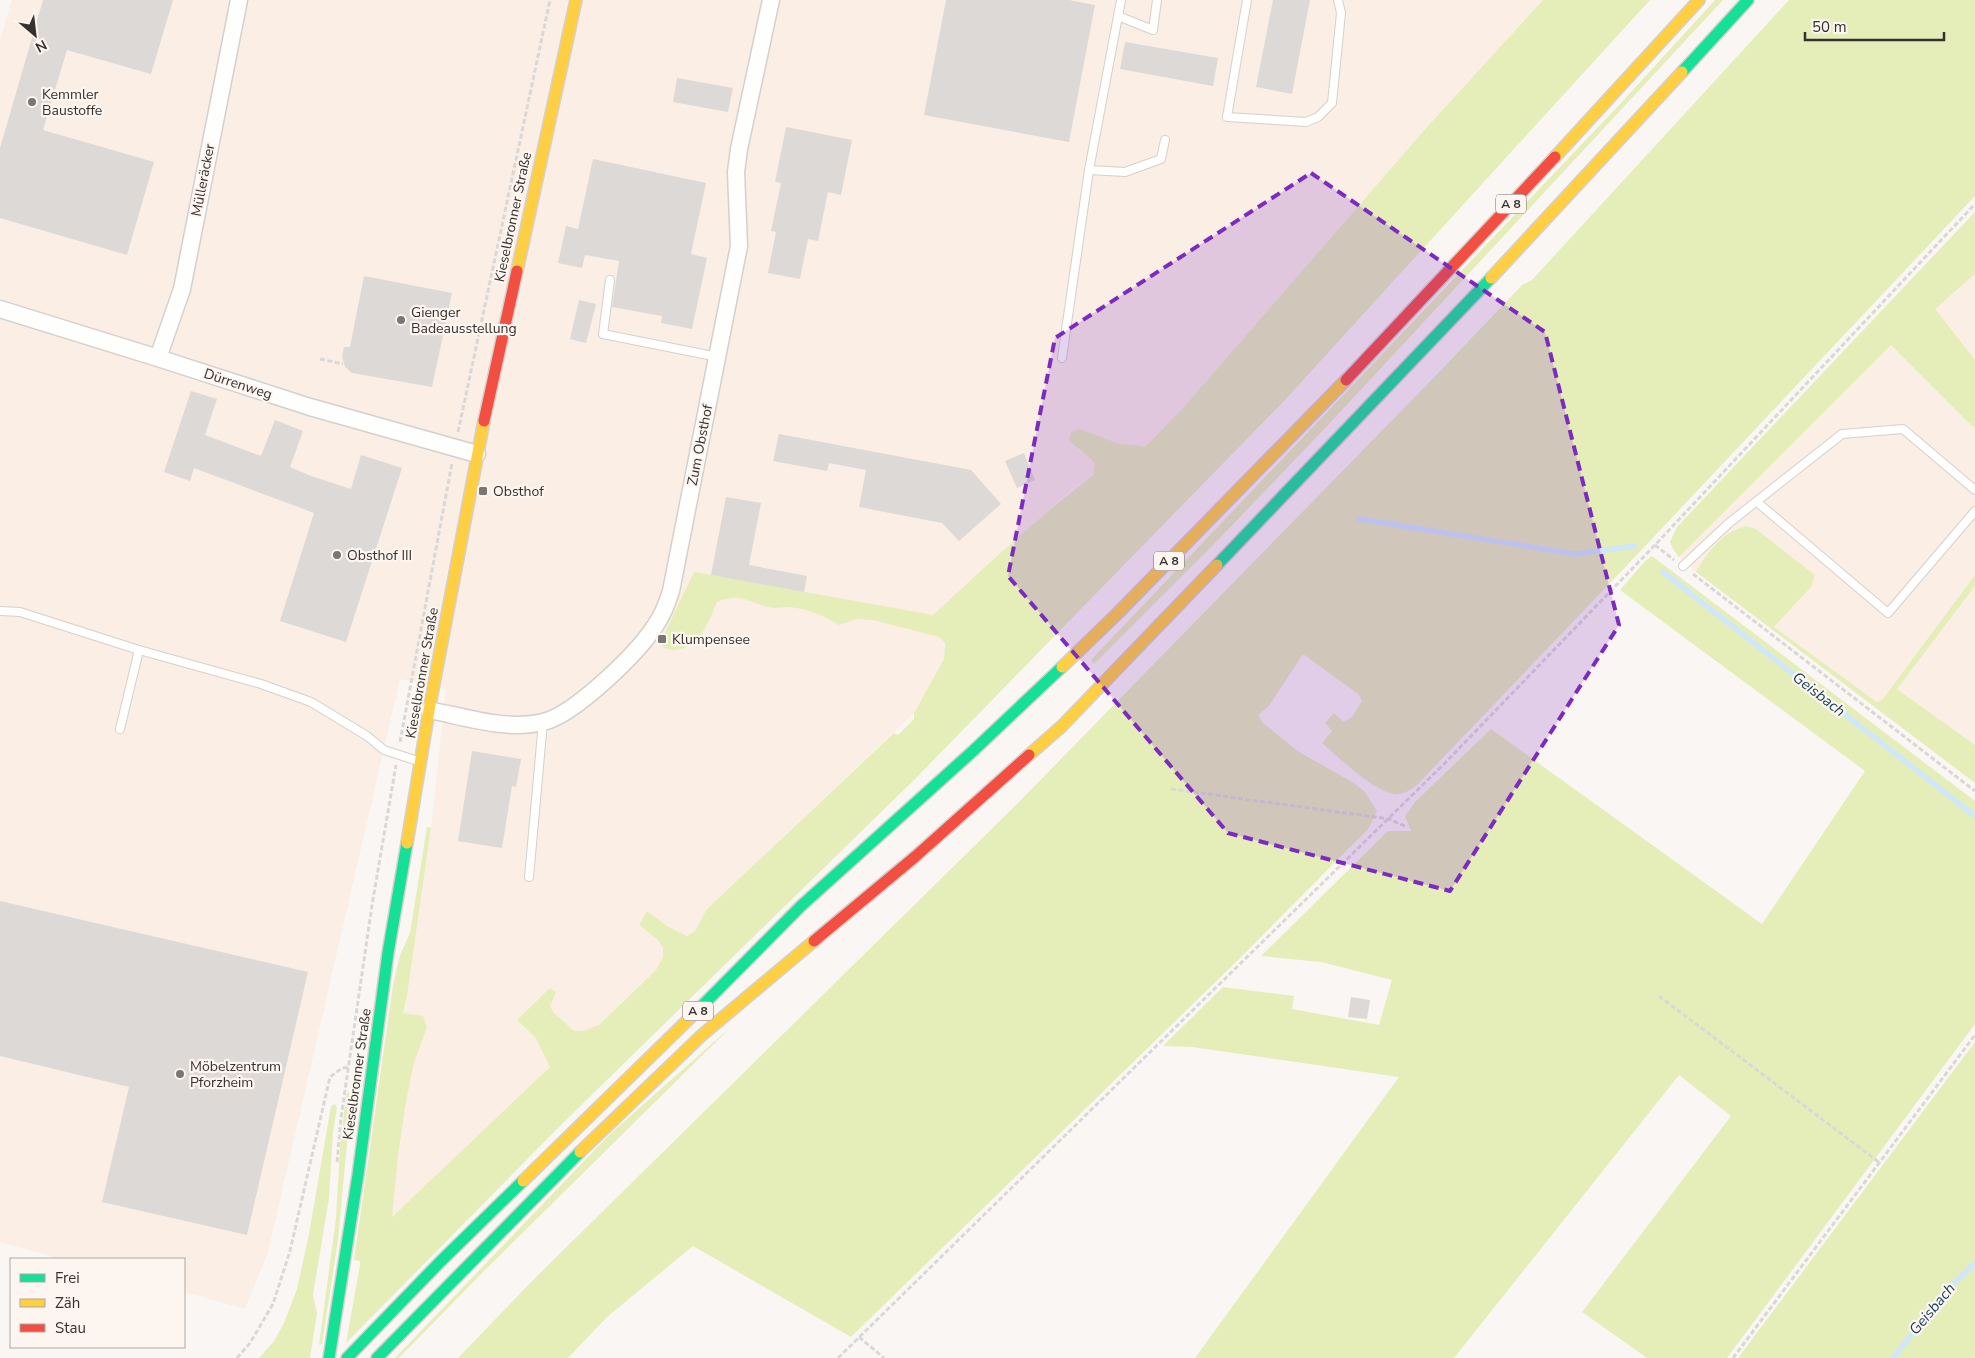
<svg xmlns="http://www.w3.org/2000/svg" width="1975" height="1358" font-family="'Nunito Sans',sans-serif">
  <style>
    .built { fill: #fbeee5 }
    .green { fill: #e5eeb9 }
    .lines { fill: none; stroke-linecap: round; stroke-linejoin: round }
    .stream { stroke: #cfe7f8; stroke-width: 5.5 }
    .building { fill: #ddd9d6 }
    .lane-casing { stroke: #d4d0cd; stroke-width: 10 }
    .street-casing { stroke: #d4d0cd; stroke-width: 19 }
    .fast-casing { stroke: #d4d0cd; stroke-width: 14 }
    .slow-casing { stroke: #d4d0cd; stroke-width: 14 }
    .jam-casing { stroke: #d4d0cd; stroke-width: 14 }
    .path { stroke: #dad8d7; stroke-width: 3; stroke-dasharray: 5 2.5; stroke-linecap: butt }
    .lane { stroke: #fefefd; stroke-width: 8 }
    .street { stroke: #fefefd; stroke-width: 16 }
    .fast { stroke: #16e098; stroke-width: 11 }
    .slow { stroke: #ffcf43; stroke-width: 11 }
    .jam { stroke: #f24e42; stroke-width: 11 }
    .marked { fill: #7b2cbf; fill-opacity: 0.2; stroke: #7b2cbf; stroke-width: 4; stroke-dasharray: 10 6; stroke-linejoin: round }
    .poi-dot { fill: #7b7673; stroke: #fdf5f0; stroke-width: 2 }
    .labels { text-anchor: middle; dominant-baseline: central; stroke-width: 4.5; stroke-linejoin: round; paint-order: stroke }
    .shield { fill: #fdf5f0; stroke: #726c68; stroke-width: 1 }
    .shield-label { font-size: 12px; font-weight: bold; fill: #36312e }
    .poi-label { font-size: 14px; fill: #36312e; stroke: #fdf5f0; text-anchor: start }
    .street-label { font-size: 14px; fill: #36312e; stroke: #fdf5f0 }
    .water-label { font-size: 15px; font-style: italic; fill: #16415a; stroke: #fdf5f0 }
  </style>
  <rect width="100%" height="100%" fill="#faf6f3"/>
  <path class="built" d="M12 0H1543L1427 127 1183 408 1145 447 1136 445 1120 444 1080 429 1078 450 1089 456 1095 465 1093 475 1074 488 1024 532 933 615 939 637 945 643 944 659 914 713 707 909 695 931 687 936 667 926 647 912 639 925 658 940 663 948V957L656 970 599 1025 583 1031 573 1030 554 1013 550 1006 517 1020 535 1037 550 1067 391 1218 412 1015 403 1013 407 996 431 828 446 689 400 679 268 1252 245 1309 184 1292V1259H62L0 1242V40Z
    M1975 236V403L1892 323Z
    M1891 345 1975 429V575L1882 700 1877 702 1774 627 1812 586 1815 575 1756 529 1746 526 1737 528 1725 536 1708 552 1696 572 1679 557Z
    M1975 586V745L1897 689Z"/>
  <path class="green" d="M1543 0H1650L1284 401 917 777 564 1122 346 1343 360 1265V1261L354 1260 393 985 400 955 410 933 427 827 431 828 407 996 403 1013 423 1016 427 1027 414 1063 406 1101 398 1156 392 1217 550 1067 535 1037 517 1020 550 988 556 992 550 1006 554 1013 573 1030 583 1031 599 1025 656 970 663 957V948L658 940 639 925 647 911 667 926 687 936 695 931 707 909 894 733 898 735 914 719V713L944 659 945 643 939 637 873 620 857 619 839 625C824 616 807 608 788 607 782 607 775 609 769 607 747 602 740 592 717 602 708 623 699 649 674 650 668 650 663 648 660 643L694 572 933 615C985 567 1037 518 1093 475L1095 464C1088 454 1077 449 1069 440L1071 432 1080 429 1120 444 1136 445 1145 447 1183 408 1427 127Z
    M1715 0H1723L1329 424 1220 538 1094 664 1091 660 1622 102Z
    M1789 0H1975V196L1632 560 1417 785C1412 789 1406 793 1399 794 1379 797 1337 756 1322 743L1332 731 1325 723 1334 713 1344 722 1352 717 1362 701 1358 694 1303 654 1269 706 1258 715 1263 723 1299 752 1354 783 1365 792 1377 811 1369 828 1235 963 851 1337 693 1246 607 1317 568 1358H458L537 1276 1017 804 1447 364 1522 285 1532 280Z
    M1975 212V274L1935 309 1975 360V429L1891 345 1679 557 1673 549 1670 542 1677 527Z
    M1746 526 1756 529 1815 575 1812 586 1774 627 1877 702 1882 700 1975 575V586L1897 689 1975 745V783L1696 572C1708 551 1722 532 1746 526Z
    M1652 556 1975 801V1024L1727 1358H1647L1582 1312 1731 1116 1679 1075 1454 1358H1195L1399 1077 1192 1047 1163 1046 1223 987 1294 996 1292 1009 1379 1025 1392 980 1321 962 1261 956 1388 831H1411L1405 816 1416 801 1491 729 1762 924 1865 771 1620 590 1645 561Z
    M732 1026 483 1272 399 1358H395L610 1134Z
    M1975 1042V1358H1738Z
    M349 1091 350 1111 338 1240 322 1344 319 1345 336 1218 340 1148 346 1095Z
    M335 1104 337 1108 333 1132 329 1198 313 1295 317 1313 310 1358H259L274 1341 284 1323 297 1289 309 1234 331 1106Z"/>
  <g class="lines">
    <path class="stream" d="M1359 519 1575 554 1635 546
      M1663 572 1975 816
      M1893 1358 1947 1290 1975 1263"/>
  </g>
  <path class="building" d="M43 0H173L151 74 67 50 43 130 154 162 127 255 0 218V148Z
    M946 0H1069L1095 5 1069 142 924 115Z
    M1273 0H1310L1292 94 1256 87Z
    M1125 42 1218 58 1213 86 1120 69Z
    M677 78 733 88 728 112 673 102Z
    M786 127 852 140 841 195 828 192 818 241 808 239 800 279 768 273 776 232 771 231 781 183 775 182Z
    M593 159 706 183 691 254 707 258 692 329 661 323 662 316 612 307 619 261 585 255 582 268 558 263 566 226 578 229Z
    M364 276 452 293 432 387 352 373 345 367 342 356 344 347H350Z
    M579 300 596 304 586 343 570 339Z
    M191 391 217 399 205 435 261 456 275 420 303 431 290 467 311 476 351 489 361 455 402 468 346 642 280 621 314 513 194 468 190 481 164 472Z
    M779 434 971 470 1001 504 959 541 942 523 859 507 866 470 829 463 827 471 773 461Z
    M1024 453 1035 480 1017 488 1005 461Z
    M726 497 761 503 749 565 807 576 804 592 711 575Z
    M472 751 521 759 516 787 512 786 502 848 458 841Z
    M0 901 308 972 247 1235 102 1202 129 1087 0 1056Z
    M1351 997 1370 1000 1367 1019 1348 1017Z"/>
  <g class="lines">
    <defs>
      <path id="lane" d="M1247 0 1227 117 1306 122 1318 117 1332 103 1341 13 1338 0
        M1118 16 1153 30 1157 0
        M1089 170 1125 172 1161 159 1165 140
        M610 280 603 334 718 357
        M1062 358 1089 170 1121 0
        M1757 502 1888 613 1975 511
        M1683 566 1729 523 1842 434 1903 429 1975 490
        M0 611 20 612 139 650 261 684 311 702 367 736 384 750 418 761
        M120 729 139 650
        M529 877 543 722"/>
      <path id="street" d="M0 309 158 358 310 407 477 454
        M158 358 182 289 239 0
        M429 710C466 717 506 731 543 722 574 715 637 654 655 626 663 615 667 604 671 591L739 246 736 172 739 149 771 0"/>
      <path id="fast" d="M1682 72 1748 0
        M1217 565 1491 278
        M694 1014 801 906 973 751 1062 667
        M329 1358 358 1175 388 953 407 843
        M347 1358 441 1261 523 1181
        M377 1358 580 1152"/>
      <path id="slow" d="M1555 157 1699 0
        M517 271 576 0
        M1491 278 1682 72
        M1062 667 1117 614 1346 380
        M1029 755 1062 726 1217 565
        M407 843 429 710 484 421
        M580 1152 702 1035 814 941
        M523 1181 694 1014"/>
      <path id="jam" d="M1346 380 1555 157
        M484 421 517 271
        M814 941 916 856 1029 755"/>
    </defs>
    <use href="#lane" class="lane-casing"/>
    <use href="#street" class="street-casing"/>
    <use href="#fast" class="fast-casing"/>
    <use href="#slow" class="slow-casing"/>
    <use href="#jam" class="jam-casing"/>
    <path class="path" d="M320 359 343 364
      M458 432 550 0
      M1655 545 1674 560
      M1693 574 1975 791
      M400 742 452 463
      M1171 789 1389 819 1407 827
      M1659 996 1880 1163
      M337 1162 341 1118 372 905 396 765
      M859 1337 884 1358
      M237 1358 250 1343 273 1304 290 1251 330 1077 342 1068 350 1067
      M838 1358 1445 763 1655 545 1975 204
      M1733 1358 1975 1035"/>
    <use href="#lane" class="lane"/>
    <use href="#street" class="street"/>
    <use href="#fast" class="fast"/>
    <use href="#slow" class="slow"/>
    <use href="#jam" class="jam"/>
  </g>
  <path class="marked" d="M1311 173 1545 332 1619 625 1450 891 1228 833 1008 576 1055 338Z"/>
  <g class="poi-dot">
    <circle cx="32" cy="102" r="5"/>
    <circle cx="401" cy="320" r="5"/>
    <rect x="478" y="486" width="10" height="10" rx="2.5"/>
    <circle cx="337" cy="555" r="5"/>
    <rect x="657" y="634" width="10" height="10" rx="2.5"/>
    <circle cx="180" cy="1074" r="5"/>
  </g>
  <g class="labels">
    <g class="shield">
      <rect x="1496" y="194.5" width="30" height="19" rx="4"/>
      <rect x="1154" y="551.5" width="30" height="19" rx="4"/>
      <rect x="683" y="1001.5" width="30" height="19" rx="4"/>
    </g>
    <g class="shield-label">
      <text x="1511" y="204">A 8</text>
      <text x="1169" y="561">A 8</text>
      <text x="698" y="1011">A 8</text>
    </g>
    <g class="poi-label">
      <text x="42" y="94">Kemmler<tspan x="42" dy="16">Baustoffe</tspan></text>
      <text x="411" y="312">Gienger<tspan x="411" dy="16">Badeausstellung</tspan></text>
      <text x="493" y="491">Obsthof</text>
      <text x="347" y="555">Obsthof III</text>
      <text x="672" y="639">Klumpensee</text>
      <text x="190" y="1066">Möbelzentrum<tspan x="190" dy="16">Pforzheim</tspan></text>
    </g>
    <g class="street-label">
      <text transform="translate(203 180) rotate(-79)">Mülleräcker</text>
      <text transform="translate(513 217) rotate(-78)">Kieselbronner Straße</text>
      <text transform="translate(238 384) rotate(18)">Dürrenweg</text>
      <text transform="translate(700 445) rotate(-79)">Zum Obsthof</text>
      <text transform="translate(422 673) rotate(-80)">Kieselbronner Straße</text>
      <text transform="translate(357 1074) rotate(-82)">Kieselbronner Straße</text>
    </g>
    <g class="water-label">
      <text transform="translate(1819 694) rotate(38)">Geisbach</text>
      <text transform="translate(1932 1309) rotate(-50)">Geisbach</text>
    </g>
  </g>
  <rect x="10" y="1258" width="175" height="90" fill="#fdf5f0" stroke="#ada7a2"/>
  <rect x="20" y="1274" width="25" height="8" fill="#16e098" stroke="#ada7a2"/>
  <text x="55" y="1283" font-size="15" fill="#36312e">Frei</text>
  <rect x="20" y="1299" width="25" height="8" fill="#ffcf43" stroke="#ada7a2"/>
  <text x="55" y="1308" font-size="15" fill="#36312e">Zäh</text>
  <rect x="20" y="1324" width="25" height="8" fill="#f24e42" stroke="#ada7a2"/>
  <text x="55" y="1333" font-size="15" fill="#36312e">Stau</text>
  <g transform="translate(35 35) rotate(152)" stroke="#fdf5f0" stroke-width="4" paint-order="stroke">
  <path d="M0-4L9 19L0 12L-9 19Z" fill="#36312e"/>
  <text y="-8" font-size="14" font-weight="bold" text-anchor="middle" fill="#36312e">N</text>
  </g>
  <path d="M1805 32v8h139v-8" fill="none" stroke="#36312e" stroke-width="2.5"/>
  <text x="1812" y="32" font-size="15" fill="#36312e" stroke="#fdf5f0" stroke-width="4" paint-order="stroke">50 m</text>
</svg>
